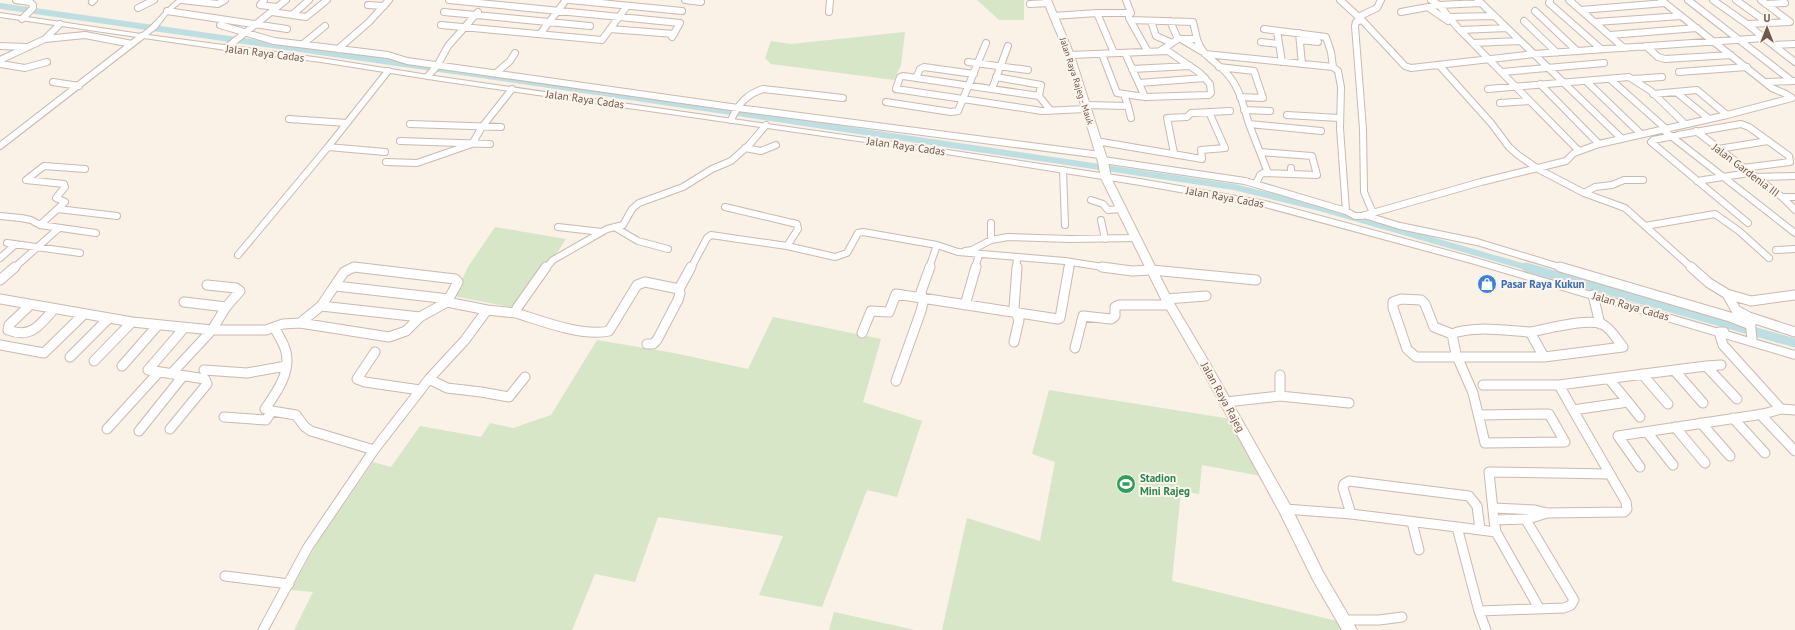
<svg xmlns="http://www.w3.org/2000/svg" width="1795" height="630" font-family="'PT Sans',sans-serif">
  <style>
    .green { fill: #d6e6c7 }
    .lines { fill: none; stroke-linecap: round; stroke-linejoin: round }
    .canal-far1 { stroke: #bedfe1; stroke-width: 6 }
    .canal { stroke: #bedfe1; stroke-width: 9 }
    .minor-far1-casing { stroke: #cbb9af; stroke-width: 8 }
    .minor-casing { stroke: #cbb9af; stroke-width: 11 }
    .tertiary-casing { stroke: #cbb9af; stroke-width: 2 }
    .secondary-casing { stroke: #cfbbaf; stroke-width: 2 }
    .minor-far1 { stroke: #fff; stroke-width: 6 }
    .minor { stroke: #fff; stroke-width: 9 }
    .tertiary { fill: #fff; fill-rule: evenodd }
    .secondary { fill: #fff; fill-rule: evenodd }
    .labels { text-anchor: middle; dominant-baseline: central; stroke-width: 4; stroke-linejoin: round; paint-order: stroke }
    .far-street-label { font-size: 9px; fill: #71584e; stroke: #fdf6ed }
    .street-label { font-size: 11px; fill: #71584e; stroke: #fdf6ed }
    .shop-label { font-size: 11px; font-weight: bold; fill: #366cbe; stroke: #fdf6ed; text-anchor: start }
    .leisure-label { font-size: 11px; font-weight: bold; fill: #27864d; stroke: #fdf6ed; text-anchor: start }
  </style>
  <rect width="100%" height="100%" fill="#faf1e7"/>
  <path class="green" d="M977 0H1024V20H999Z
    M905 32 901 65 894 80 771 64 765 58 771 41 791 44Z
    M495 227 566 239 520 309 454 296 468 267Z
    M773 317 881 339 863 402 922 421 897 497 867 490 822 607 759 595 783 536 658 517 635 582 595 574 572 630H294L313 592 291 590 317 543 373 462 391 467 420 426 481 437 490 423 513 428 551 415 597 340 674 353 748 369Z
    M1049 390 1231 419 1261 476 1202 465 1199 494 1181 491 1172 581 1345 623 1349 630H942L967 518 1040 541 1055 462 1032 454Z
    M834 612 915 630H829Z"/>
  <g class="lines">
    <path class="canal-far1" d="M0 6 488 76 1234 187 1320 208 1529 268"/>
    <path class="canal" d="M1526 267 1795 343"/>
    <defs>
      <path id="minor-far1" d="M16 0 30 2 33 5V8L22 19
        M181 0 218 4 225 0
        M264 0 260 5 277 7
        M449 0 680 23 672 37
        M570 0 682 11
        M685 0 701 2
        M1126 0 1131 13 1129 14V18L1148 52
        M1340 0 1362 20 1405 66 1411 68 1534 54 1764 38 1773 45 1795 44
        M1431 0 1439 5 1458 28 1579 151
        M1478 0 1621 138
        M1550 0 1549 3 1601 49
        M1569 0 1624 48
        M1688 0 1792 81
        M1713 0 1747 24
        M1736 0 1768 23
        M1761 0 1790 22 1747 24 1764 38
        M92 2 94 0
        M1030 4 1049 3
        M1766 4 1785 3
        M368 5 384 6
        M138 8 154 0
        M1429 8 1448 21
        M1581 10 1665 3
        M167 11 287 29
        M1535 11 1577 51
        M272 12 306 17 327 0
        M444 12 590 26
        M829 12 830 0
        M1401 12 1439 5 1481 3
        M292 15 309 0
        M1053 16 1097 13
        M1358 17 1377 8 1381 0
        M1449 17 1494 16
        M1131 20 1193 22 1197 39
        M1362 20 1356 22 1355 26 1363 129 1364 192 1373 213
        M1151 21 1156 36 1172 43
        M1524 21 1557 53
        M1596 22 1681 16
        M220 25 274 41 388 55 407 61 738 108 1100 155
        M441 25 602 40 627 6
        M610 29 674 34
        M1264 29 1326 37 1331 52 1333 67
        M1460 30 1507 28
        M1277 31 1282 62
        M1299 33 1302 64
        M540 34 566 0
        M1610 35 1697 28
        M45 39 60 24
        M1178 39H1197C1202 57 1218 62 1229 76 1240 89 1244 108 1249 124L1321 131
        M1181 39 1201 51
        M1300 40 1318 42
        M1261 42 1279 44
        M986 43 963 99 1042 111 1086 109
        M1473 43 1520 41
        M303 44 325 26
        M1773 45 1795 62
        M0 46 25 47
        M1646 46 1658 57 1665 59 1731 55
        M226 48 286 0
        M338 49 369 22 389 0
        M1160 51 1178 39 1170 21
        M1114 53 1097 13H1131
        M1125 53 1145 97
        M1205 54 1333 67 1338 71 1341 87 1340 128 1346 211
        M1070 55 1168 51 1200 73 1210 84 1211 93 1209 95 1145 97 1117 93 1102 54
        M0 60 45 39 85 35 132 44
        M968 62 1028 70
        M0 64 25 68 47 62
        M1439 65 1491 123 1509 147 1518 155 1538 169 1584 193 1625 208 1692 268
        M1219 67 1254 71 1263 98 1240 97
        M1132 69 1190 66
        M1502 72 1604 63
        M1679 72 1747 67
        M496 73 510 61 515 53
        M428 76 437 66 448 46 478 12
        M996 77 1041 85 1039 96
        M916 78 920 69 924 67 974 74
        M1610 79 1665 128
        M1633 79 1662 77
        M1586 81 1640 133
        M53 82 79 86
        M1767 82 1795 81
        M1139 83 1205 78
        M1540 84 1599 144
        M992 89 1008 46
        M1488 89 1629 77 1651 91 1685 124
        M1676 92 1708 118
        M1653 94 1697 90 1727 115
        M886 102 951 112 958 111 963 99 896 89 900 77 903 76 1039 96 1051 111
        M1500 103 1529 101
        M1085 105 1128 106 1125 97
        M1128 106 1131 118
        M1244 110 1270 111
        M1287 115 1339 118
        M289 119 347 123
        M731 120C738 105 746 94 763 89L843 98
        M410 124 501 127
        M1249 124 1268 173
        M1662 129 1795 233
        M1696 131 1782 197 1795 210
        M1678 135 1741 124 1749 127 1789 156 1790 162 1743 168
        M1674 136 1653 140 1651 142 1748 223
        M400 141 490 144
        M1096 141 1202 159 1201 150 1225 148 1209 112
        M0 146 142 36
        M328 147 385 152
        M745 148 761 151 776 145
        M1718 149 1768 141
        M1260 152 1312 156 1317 175 1291 174
        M1174 153 1167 118 1187 117 1191 113 1230 111
        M1103 160 1245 181 1346 211 1355 216H1362L1481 182 1566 161 1574 153 1599 144 1727 115 1792 98 1786 94 1772 88 1661 0
        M386 162 417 163 472 144 482 127 512 89
        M1063 170 1065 225
        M1755 177 1795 176
        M1697 181 1749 173
        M1256 184 1260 175 1263 173 1291 174V168
        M1584 193 1595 187 1612 185 1624 180H1643
        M1782 197H1795
        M1091 200 1103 204 1108 210 1121 209
        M725 207 797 224 798 229 787 246
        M58 209 117 216
        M1364 215 1400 226 1477 242 1563 268
        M0 216 21 218 31 220 40 225 96 233
        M1101 220 1105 239
        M991 223V240
        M40 225 65 202 56 198 65 187 64 184 26 180 44 166 85 169
        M1645 226 1715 214 1739 231 1769 258
        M558 227 602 232
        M616 228 638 241 668 249
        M7 243 80 253
        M1776 250 1795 249
        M965 251 972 250 991 240 1008 237 1070 239 1135 238
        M238 255 328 147 388 71
        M0 258 16 244
        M14 268 59 228
        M353 268H359
        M546 268 553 260 607 229 623 225 632 209 639 203 683 187 712 169 731 161 749 145 766 125
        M691 268 707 238 711 235 787 246 835 257 847 253 858 233 863 232 937 245 958 252 1065 261 1109 268
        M929 268 937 245
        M975 268 979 255
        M1016 268 1017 259
        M1069 268 1070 262"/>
      <path id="minor" d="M1102 267 1132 271 1152 270 1256 280
        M1560 267 1730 317 1751 325
        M1691 267 1709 283 1727 294 1736 310 1749 317 1795 332
        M0 280 15 267
        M336 286 449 299
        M1727 294 1751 301 1795 295
        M1593 295 1600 324
        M0 299 132 322 212 330H266L283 324 300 323 389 337 406 331 420 317
        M1166 299 1206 296
        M184 302 226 307
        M30 305 9 325 8 330C31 339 40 325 54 309
        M965 305 976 267
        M321 306 420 317 447 302
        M516 313C542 321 582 337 609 331L637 285 645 282 679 289 691 267
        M1750 320 1752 339
        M300 323 321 306 344 272 354 267 455 279 458 282 447 302 487 310
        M1530 332C1547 329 1587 318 1602 324 1611 328 1617 340 1623 347
        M862 333 871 311 889 312 896 294 1058 319 1060 318 1069 267
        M1452 334 1434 327 1425 304 1421 300 1401 299 1393 302V308L1407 349 1416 357H1544L1623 347
        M1014 342 1019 320 1014 308 1017 267
        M647 344H653L657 340 678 300 680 293 679 289
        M0 345 44 353 84 314
        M1075 348 1083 316 1111 319 1115 316V307L1119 305H1170
        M375 352 357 379 365 382 420 390
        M70 357 109 318
        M94 361 132 322
        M122 366 158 325
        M1706 366 1721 365
        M204 370 247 373 286 366
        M1674 370 1703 403
        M171 374 212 330 226 307 240 291 236 288 207 285
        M1642 374 1668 404
        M1280 375V396
        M429 379 447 388 481 392 509 397 525 377
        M896 381 921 311 923 303 921 292 930 267
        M1483 385H1559L1706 366 1737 399
        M1559 385 1573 410
        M1226 402 1280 396 1349 403
        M1628 402 1640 417
        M1781 409 1795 410
        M272 411 296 415 305 427 311 431 374 450
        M1760 414 1795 451
        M1479 415 1549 414 1565 442 1485 443 1473 393 1456 354 1452 334C1472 325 1508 331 1530 332L1544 357
        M224 417 266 420 272 411 265 409C276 393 291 373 286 352 284 343 278 335 274 327
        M1733 418 1765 453
        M1701 423 1730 456
        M1675 427 1705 463
        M107 429 158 373
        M170 429 207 384 205 379 148 370 184 328
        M139 431 183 376
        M1647 432 1673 465
        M1640 467 1618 436 1763 414 1781 409 1723 345 1719 332H1724
        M1493 508 1535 510 1547 513 1624 512 1627 509 1626 502 1573 410 1628 402 1609 379
        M1285 509 1351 514 1457 527 1479 611 1486 630
        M1351 514 1343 488 1344 484 1349 481 1469 496 1477 506 1480 529
        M1494 520 1489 472 1610 474
        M1412 522 1419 550
        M1457 527 1496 532 1494 520 1528 519 1547 513
        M1496 532 1539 608
        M225 576 289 584
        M1479 611 1564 608 1571 605 1574 600 1526 520
        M1345 620H1379L1402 617
        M263 630 308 547 374 450 429 379 465 340 487 310 516 313 517 308 546 267"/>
      <path id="tertiary" d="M177 0H184L169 12 157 28 148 35 321 58 441 77 921 146 1140 179 1265 201 1472 257 1795 351V359L1471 263 1265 207 1140 185 921 150 441 81 321 62 226 50 0 17V13L141 34C155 24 164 10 177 0Z"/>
      <path id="secondary" d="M1043 0H1051L1074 55 1108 162 1111 178 1171 298 1209 362 1290 505 1323 572 1357 630H1342L1313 580 1280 513 1201 368 1161 299 1101 178 1098 162 1066 55Z"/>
    </defs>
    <use href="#minor-far1" class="minor-far1-casing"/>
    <use href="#minor" class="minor-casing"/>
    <use href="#tertiary" class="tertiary-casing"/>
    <use href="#secondary" class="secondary-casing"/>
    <use href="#minor-far1" class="minor-far1"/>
    <use href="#minor" class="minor"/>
    <use href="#tertiary" class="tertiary"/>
    <use href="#secondary" class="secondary"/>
  </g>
  <defs>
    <symbol id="shop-disc" viewBox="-11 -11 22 22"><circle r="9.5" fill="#3f7fe0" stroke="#fdf6ed"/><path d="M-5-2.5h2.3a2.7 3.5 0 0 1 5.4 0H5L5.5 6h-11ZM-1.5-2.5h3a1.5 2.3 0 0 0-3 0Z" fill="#fff"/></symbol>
    <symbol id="stadium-disc" viewBox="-11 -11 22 22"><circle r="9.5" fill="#2e9e5b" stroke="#fdf6ed"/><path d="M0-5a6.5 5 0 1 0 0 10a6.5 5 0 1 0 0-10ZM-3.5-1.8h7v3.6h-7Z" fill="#fff"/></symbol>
  </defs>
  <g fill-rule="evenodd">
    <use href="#shop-disc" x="1476" y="273" width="22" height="22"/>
    <use href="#stadium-disc" x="1115" y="473" width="22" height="22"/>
  </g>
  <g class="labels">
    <g class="far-street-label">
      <text transform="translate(1077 81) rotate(72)">Jalan Raya Rajeg - Mauk</text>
    </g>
    <g class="street-label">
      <text transform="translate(265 53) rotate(7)">Jalan Raya Cadas</text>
      <text transform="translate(585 99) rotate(8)">Jalan Raya Cadas</text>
      <text transform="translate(906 146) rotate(8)">Jalan Raya Cadas</text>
      <text transform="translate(1746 170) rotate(37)">Jalan Gardenia III</text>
      <text transform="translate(1225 197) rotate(10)">Jalan Raya Cadas</text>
      <text transform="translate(1631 306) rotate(16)">Jalan Raya Cadas</text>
      <text transform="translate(1223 397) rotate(61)">Jalan Raya Rajeg</text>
    </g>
    <g class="shop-label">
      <text x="1501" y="284">Pasar Raya Kukun</text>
    </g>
    <g class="leisure-label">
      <text x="1140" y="478">Stadion<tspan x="1140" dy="13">Mini Rajeg</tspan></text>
    </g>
  </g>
  <g transform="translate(1767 28)" stroke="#fdf6ed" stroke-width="3" paint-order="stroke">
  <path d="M0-3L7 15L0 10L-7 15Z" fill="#71584e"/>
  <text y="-6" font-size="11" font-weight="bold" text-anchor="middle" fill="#71584e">U</text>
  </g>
</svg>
